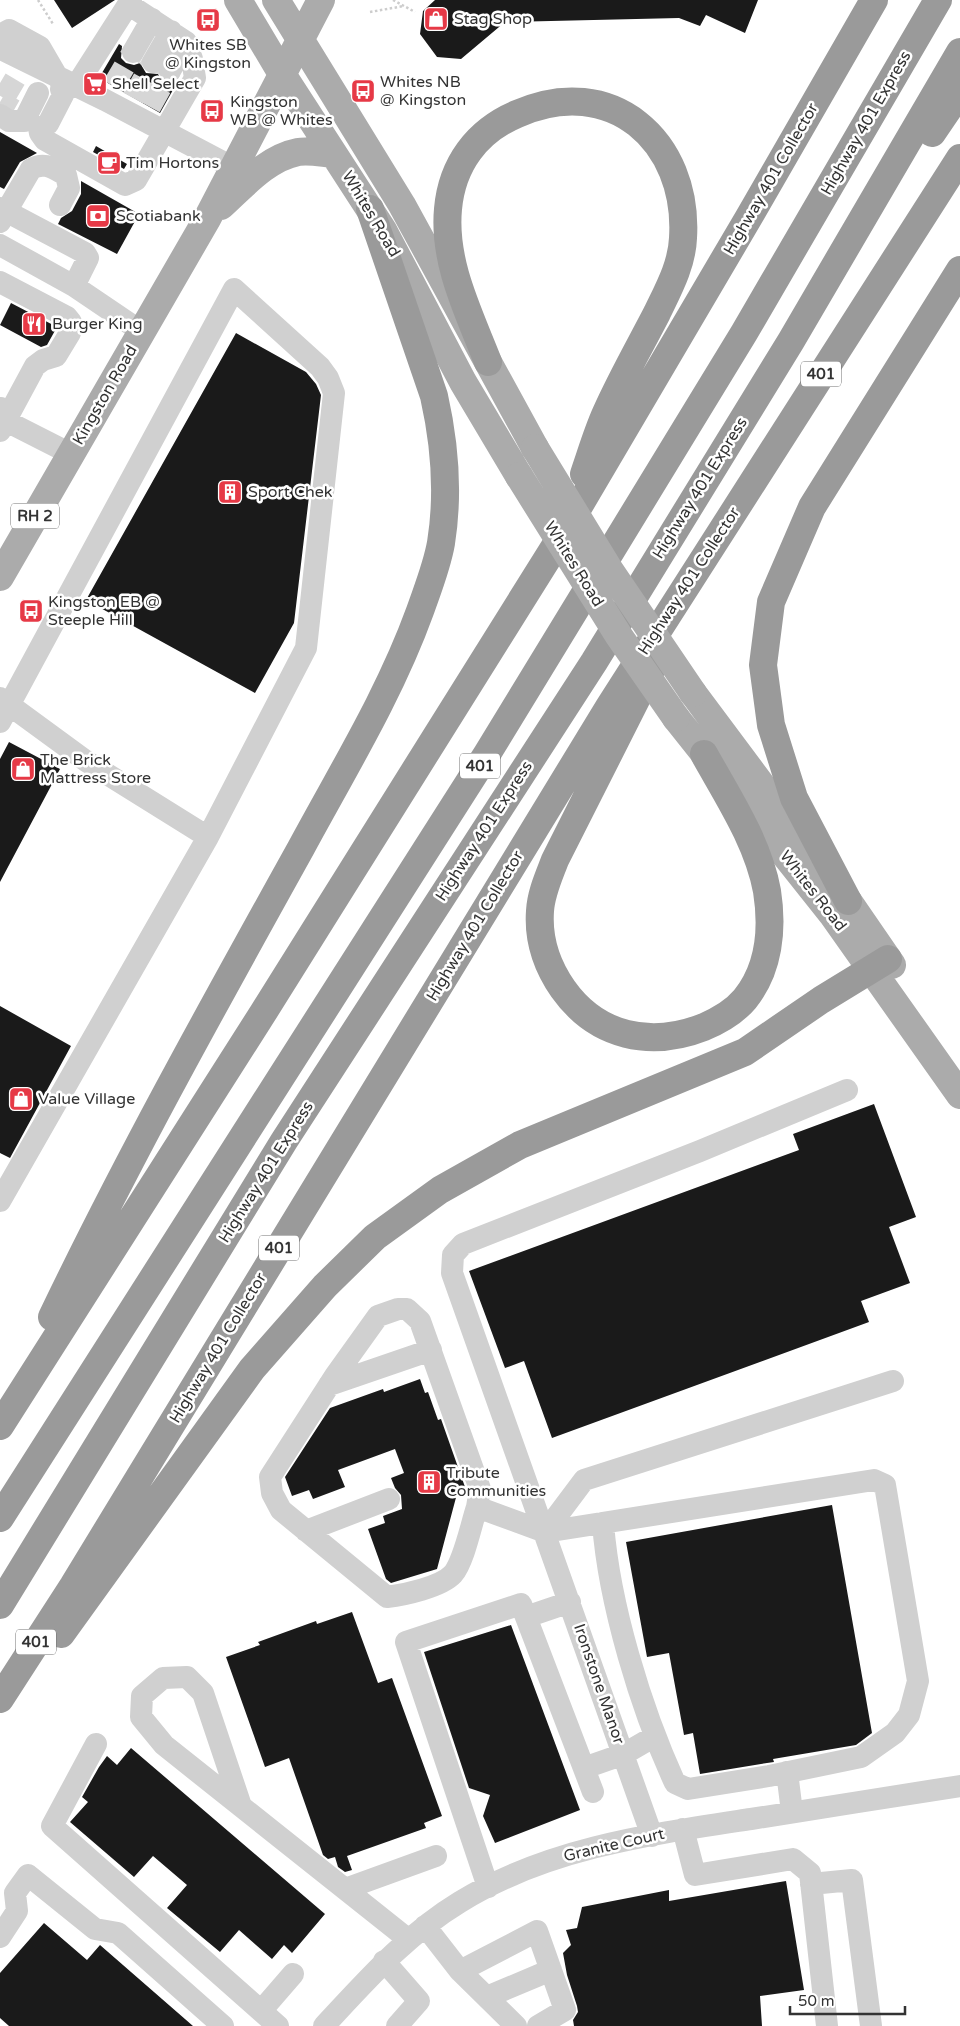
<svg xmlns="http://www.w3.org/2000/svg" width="960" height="2026" font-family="'Varela Round',sans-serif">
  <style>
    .building { fill: #1a1a1a }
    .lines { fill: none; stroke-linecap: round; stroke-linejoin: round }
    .minor-tunnel { stroke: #d6d6d6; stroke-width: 22; stroke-dasharray: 22 11; stroke-linecap: butt }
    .path { stroke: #cdcdcd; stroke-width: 2.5; stroke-dasharray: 2.5 2.5; stroke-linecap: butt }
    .minor { stroke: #d0d0d0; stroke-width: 22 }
    .major { stroke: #ababab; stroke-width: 28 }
    .highway { stroke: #9a9a9a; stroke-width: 28 }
    .major-bridge { stroke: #ababab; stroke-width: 28 }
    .labels { text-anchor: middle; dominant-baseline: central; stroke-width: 5; stroke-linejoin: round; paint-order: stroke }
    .shield { fill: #fff; stroke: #707070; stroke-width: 1 }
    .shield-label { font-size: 15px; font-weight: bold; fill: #333 }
    .poi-label { font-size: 16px; fill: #333; stroke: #fff; text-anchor: start }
    .street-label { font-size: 16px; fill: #333; stroke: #fff }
  </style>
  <rect width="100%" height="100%" fill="#fff"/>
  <path class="building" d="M54 0H115L72 28Z
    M435 0H758L745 33 706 15 700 26 679 18 505 22 461 59 437 57 420 34 423 11Z
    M119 44 122 46 121 58 126 63 134 65 140 63 146 73 158 74 164 83 171 84 178 81 160 113 99 78Z
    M0 132 37 153 20 162 4 189 0 187Z
    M96 146 127 164 124 169 93 152Z
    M81 181 139 214 117 254 58 224 61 218 72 211 81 194Z
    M11 303 57 327 47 345 41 347 0 325Z
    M236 333 306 372 316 384 321 395 294 623 255 693 86 600Z
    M9 742 60 769 0 882V759Z
    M0 1006 71 1046 10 1158 0 1153Z
    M874 1104 916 1217 889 1227 910 1283 861 1301 869 1322 552 1438 524 1361 505 1368 469 1271 799 1150 793 1134Z
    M420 1379 425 1393 428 1392 438 1420 441 1419 465 1487 458 1490 437 1569 391 1583 386 1579 368 1529 385 1523 383 1516 402 1509 401 1495 395 1488 391 1478 404 1473 395 1449 338 1470 345 1487 313 1499 309 1490 292 1496 285 1477 330 1408 383 1389 384 1392Z
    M832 1505 872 1733 856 1745 773 1759 774 1762 767 1763 700 1774 693 1733 684 1735 669 1653 647 1657 626 1542Z
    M352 1612 378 1683 392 1678 442 1816 424 1823 426 1828 347 1856 352 1870 345 1872 338 1867 335 1857 328 1859 323 1855 289 1758 265 1767 226 1657 260 1645 258 1642 316 1621 317 1624Z
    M511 1625 580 1810 495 1843 483 1816 490 1795 469 1788 424 1652Z
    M131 1748 325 1914 292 1953 284 1945 272 1959 239 1930 220 1952 167 1908 187 1885 153 1856 134 1877 70 1822 88 1802 82 1797 99 1767 107 1756 117 1765Z
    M786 1881 804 1990 760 1996 762 2026H574L573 2020 578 2012 577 2006 567 1975 563 1953 571 1945 566 1930 577 1928 582 1907 669 1890V1901Z
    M44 1923 87 1960 100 1945 193 2026H9L0 2018V1973Z"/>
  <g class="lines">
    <path class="minor-tunnel" d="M0 83 22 96
      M113 86 133 52
      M133 98 153 62
      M0 102 14 110
      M150 107 170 71"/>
    <path class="path" d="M38 0 53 24
      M393 0 415 12
      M370 12 404 6"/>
    <path class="minor" d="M0 35 9 30 40 47 58 78
      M3 50 105 100 234 168
      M133 52 152 19
      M153 62 171 31
      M170 71 186 42
      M76 86 131 0
      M61 89 63 95 48 124 39 128 40 133 45 140 125 185 136 180 195 78 192 59 186 42 128 4
      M0 115 9 121H24L38 93
      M0 208 85 253 88 258 74 286 0 245
      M0 222 31 169C45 161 54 169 66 175L69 188 60 205
      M0 282 67 317 71 322 70 333 56 356 43 360 35 366 0 431
      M74 286 142 332
      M1 408 6 421 71 454
      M0 698 86 761 208 837 0 1201
      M0 722 234 289 320 367 328 378 334 393 306 648 208 837
      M329 1385 431 1350
      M477 1507 480 1489 420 1321 407 1309H398L378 1316 335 1376 270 1477 272 1493 281 1510 387 1597C404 1595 441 1587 453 1574 464 1561 471 1525 477 1507L545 1532 874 1480 885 1485 918 1681 909 1715 895 1733 861 1757 769 1776 688 1789 675 1783C641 1709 609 1604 603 1523
      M306 1531 389 1499
      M545 1532 584 1480 893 1381
      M526 1617 593 1792
      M96 1744 52 1826 278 2026
      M584 1768 624 1754 655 1736
      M787 1772 792 1812
      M241 1806 203 1693 187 1677 163 1678 142 1696 141 1717 164 1745 409 1940
      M683 1829 695 1875 793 1859 810 1873 827 2026
      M652 1836 452 1273 453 1255 463 1244 700 1151 847 1090
      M811 1884 852 1880 871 2026
      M488 1887 406 1642 521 1604 526 1617 570 1602
      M345 1889 436 1856
      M425 1926 460 1971 516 2026
      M0 1937 17 1911 15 1893 28 1875 95 1929 118 1933 223 2026
      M384 1961 419 2001 397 2026
      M460 1971 537 1931 565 2010 538 2026
      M487 1997 551 1970
      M261 2011 293 1974
      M324 2026C366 1981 407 1934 460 1902 547 1848 652 1834 751 1819 821 1808 890 1797 960 1786"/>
    <path class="major" d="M238 0 282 74 383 230 463 382 519 476
      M276 0 402 205 535 448
      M221 206C243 186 267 158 298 152 309 150 322 153 333 154
      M0 577 207 219 321 0
      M693 693 848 901 892 965
      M676 718 832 914 960 1095"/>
    <path class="highway" d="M932 133 960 92
      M488 362C469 313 443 263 448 209 452 164 477 131 517 114 611 72 689 141 683 238 682 265 668 290 657 313 640 346 621 379 606 413 597 433 591 454 584 474
      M654 664 555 860C549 876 541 893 540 911 538 939 547 966 563 989 597 1037 651 1048 704 1027 718 1021 735 1011 745 999 769 969 773 929 767 891 758 842 728 797 704 754
      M848 901 794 798 771 725 763 665 771 602 812 507 960 270
      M52 1317C129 1157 215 1003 301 848 343 770 390 694 420 611 428 588 437 566 441 543 449 493 445 445 434 396L370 209
      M0 1426 263 1013 559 540 749 217 874 0
      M0 1518 487 754 744 333 938 0
      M0 1605 284 1141 594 662 791 341 960 52
      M61 1634 252 1369 325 1286 375 1237 440 1190 520 1145 745 1052 821 1000 888 959
      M0 1699 73 1586 609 707 960 158"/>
    <path class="major-bridge" d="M535 448 609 569 693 693
      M519 476 619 636 676 718"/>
  </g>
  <defs>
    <symbol id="shop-square" viewBox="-11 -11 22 22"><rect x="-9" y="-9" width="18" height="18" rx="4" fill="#e63946" stroke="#fff"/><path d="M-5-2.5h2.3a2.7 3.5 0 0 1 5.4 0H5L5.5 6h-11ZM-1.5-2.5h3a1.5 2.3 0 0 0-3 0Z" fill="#fff"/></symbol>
    <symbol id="bus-square" viewBox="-11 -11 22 22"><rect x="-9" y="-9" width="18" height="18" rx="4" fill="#e63946" stroke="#fff"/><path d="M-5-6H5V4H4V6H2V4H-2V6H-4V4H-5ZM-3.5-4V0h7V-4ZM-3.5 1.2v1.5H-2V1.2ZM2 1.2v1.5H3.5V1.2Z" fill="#fff"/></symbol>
    <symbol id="supermarket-square" viewBox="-11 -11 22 22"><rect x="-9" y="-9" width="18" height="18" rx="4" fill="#e63946" stroke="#fff"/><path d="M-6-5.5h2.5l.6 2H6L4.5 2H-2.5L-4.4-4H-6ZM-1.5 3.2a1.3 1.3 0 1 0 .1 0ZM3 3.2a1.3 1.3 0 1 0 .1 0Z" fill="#fff"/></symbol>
    <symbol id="cafe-square" viewBox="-11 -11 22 22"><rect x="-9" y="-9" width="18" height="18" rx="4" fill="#e63946" stroke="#fff"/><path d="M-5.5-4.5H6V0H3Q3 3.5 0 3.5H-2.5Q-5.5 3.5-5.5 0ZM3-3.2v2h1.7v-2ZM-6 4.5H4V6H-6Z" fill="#fff"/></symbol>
    <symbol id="bank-square" viewBox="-11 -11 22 22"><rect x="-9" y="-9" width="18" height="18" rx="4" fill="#e63946" stroke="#fff"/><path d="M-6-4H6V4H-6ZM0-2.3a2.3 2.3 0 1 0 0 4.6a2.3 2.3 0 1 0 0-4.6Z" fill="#fff"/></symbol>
    <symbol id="restaurant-square" viewBox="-11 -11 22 22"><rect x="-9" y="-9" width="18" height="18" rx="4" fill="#e63946" stroke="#fff"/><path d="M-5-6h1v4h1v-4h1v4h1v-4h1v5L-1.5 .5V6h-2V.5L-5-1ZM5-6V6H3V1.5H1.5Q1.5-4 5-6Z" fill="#fff"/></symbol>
    <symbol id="building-square" viewBox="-11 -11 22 22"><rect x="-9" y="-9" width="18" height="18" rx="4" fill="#e63946" stroke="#fff"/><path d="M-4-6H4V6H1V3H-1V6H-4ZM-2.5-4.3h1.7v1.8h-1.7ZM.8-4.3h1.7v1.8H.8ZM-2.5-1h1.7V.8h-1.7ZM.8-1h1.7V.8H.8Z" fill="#fff"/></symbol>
  </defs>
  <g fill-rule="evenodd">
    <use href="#shop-square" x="422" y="5" width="28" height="28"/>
    <use href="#bus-square" x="194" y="6" width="28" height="28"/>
    <use href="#supermarket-square" x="81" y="70" width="28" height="28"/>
    <use href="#bus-square" x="349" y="77" width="28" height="28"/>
    <use href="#bus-square" x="198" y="97" width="28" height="28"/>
    <use href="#cafe-square" x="95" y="149" width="28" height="28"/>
    <use href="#bank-square" x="84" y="202" width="28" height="28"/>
    <use href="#restaurant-square" x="20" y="310" width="28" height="28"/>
    <use href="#building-square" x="216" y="478" width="28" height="28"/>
    <use href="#bus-square" x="17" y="597" width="28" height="28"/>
    <use href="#shop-square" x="9" y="755" width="28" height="28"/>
    <use href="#shop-square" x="7" y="1085" width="28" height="28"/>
    <use href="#building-square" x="415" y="1468" width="28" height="28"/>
  </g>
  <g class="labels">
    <g class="shield">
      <rect x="801" y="361.5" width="40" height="25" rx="4"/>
      <rect x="11" y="503.5" width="48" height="25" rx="4"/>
      <rect x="460" y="753.5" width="40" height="25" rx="4"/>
      <rect x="259" y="1235.5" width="40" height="25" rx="4"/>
      <rect x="16" y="1629.5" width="40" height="25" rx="4"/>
    </g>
    <g class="shield-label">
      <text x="821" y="374">401</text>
      <text x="35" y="516">RH 2</text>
      <text x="480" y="766">401</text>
      <text x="279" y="1248">401</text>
      <text x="36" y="1642">401</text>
    </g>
    <g class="poi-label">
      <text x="454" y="19">Stag Shop</text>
      <text x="208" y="45" text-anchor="middle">Whites SB<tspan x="208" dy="18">@ Kingston</tspan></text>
      <text x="380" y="82">Whites NB<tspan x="380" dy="18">@ Kingston</tspan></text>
      <text x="112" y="84">Shell Select</text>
      <text x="230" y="102">Kingston<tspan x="230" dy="18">WB @ Whites</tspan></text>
      <text x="126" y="163">Tim Hortons</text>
      <text x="116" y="216">Scotiabank</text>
      <text x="52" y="324">Burger King</text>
      <text x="248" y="492">Sport Chek</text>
      <text x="48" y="602">Kingston EB @<tspan x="48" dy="18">Steeple Hill</tspan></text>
      <text x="40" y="760">The Brick<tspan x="40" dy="18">Mattress Store</tspan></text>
      <text x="38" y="1099">Value Village</text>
      <text x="446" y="1473">Tribute<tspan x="446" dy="18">Communities</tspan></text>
    </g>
    <g class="street-label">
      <text transform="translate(866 123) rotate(-60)">Highway 401 Express</text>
      <text transform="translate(771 179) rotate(-60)">Highway 401 Collector</text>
      <text transform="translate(371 214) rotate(59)">Whites Road</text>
      <text transform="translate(105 395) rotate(-60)">Kingston Road</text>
      <text transform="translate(700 488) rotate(-58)">Highway 401 Express</text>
      <text transform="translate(574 564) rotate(58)">Whites Road</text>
      <text transform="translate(689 581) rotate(-57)">Highway 401 Collector</text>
      <text transform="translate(484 831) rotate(-57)">Highway 401 Express</text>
      <text transform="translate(813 891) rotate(52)">Whites Road</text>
      <text transform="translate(475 926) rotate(-59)">Highway 401 Collector</text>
      <text transform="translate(266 1172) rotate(-58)">Highway 401 Express</text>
      <text transform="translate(218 1348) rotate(-59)">Highway 401 Collector</text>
      <text transform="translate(599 1684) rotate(71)">Ironstone Manor</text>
      <text transform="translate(614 1845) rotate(-13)">Granite Court</text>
    </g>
  </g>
  <path d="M790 2006v8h115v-8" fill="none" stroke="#333333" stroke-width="2.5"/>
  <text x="798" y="2006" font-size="15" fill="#333333" stroke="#ffffff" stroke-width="4" paint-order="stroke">50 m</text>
</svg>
